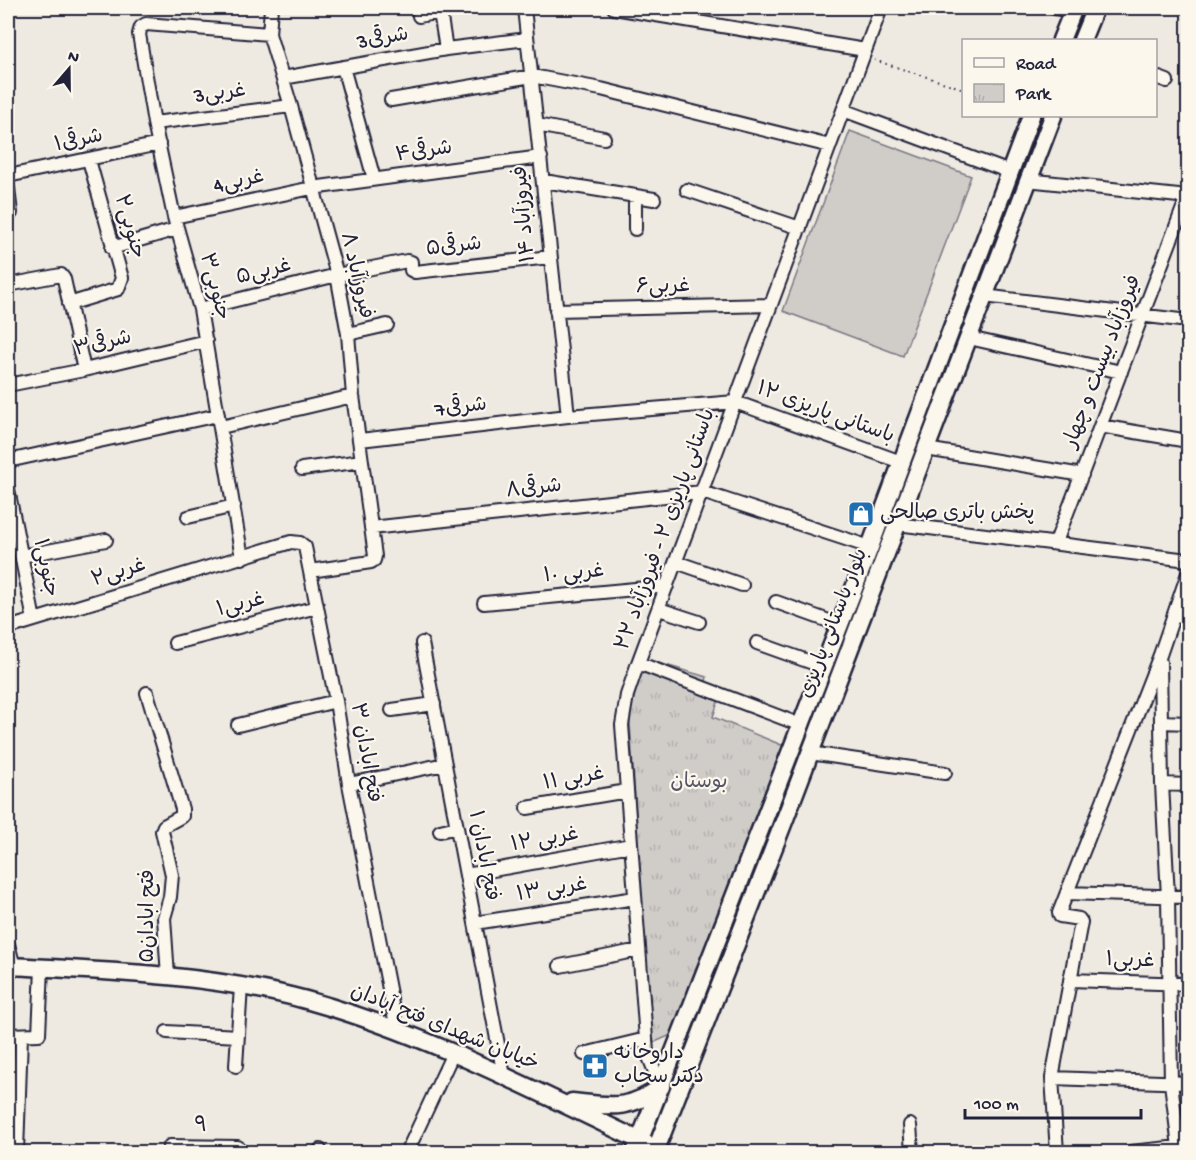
<svg xmlns="http://www.w3.org/2000/svg" width="1196" height="1160" font-family="'Gochi Hand','Playpen Sans Arabic',sans-serif">
  <style>
    .park { fill: url(#park-tufts); stroke: #797882; stroke-width: 1.5 }
    .pitch { fill: #d0cdc9; stroke: #797882; stroke-width: 1.5 }
    .lines { fill: none; stroke-linecap: round; stroke-linejoin: round }
    .minor-casing { stroke: #22223b; stroke-width: 16 }
    .major-casing { stroke: #22223b; stroke-width: 21 }
    .path { stroke: #22223b; stroke-width: 2; stroke-dasharray: 1.5 4.5; stroke-linecap: butt }
    .minor { stroke: #fbf7ec; stroke-width: 12 }
    .major { stroke: #fbf7ec; stroke-width: 16 }
    .labels { text-anchor: middle; dominant-baseline: central; stroke-width: 4.5; stroke-linejoin: round; paint-order: stroke }
    .street-label { font-size: 21px; fill: #22223b; stroke: #fbf7ec }
    .poi-label { font-size: 21px; fill: #22223b; stroke: #fbf7ec; text-anchor: start }
    .park-label { font-size: 21px; fill: #565566; stroke: #fbf7ec }
  </style>
  <defs>
    <pattern id="park-tufts" width="24" height="20" patternUnits="userSpaceOnUse" patternTransform="scale(1.5)"><rect width="24" height="20" fill="#d0cdc9"/><path d="M3 7l-1-3M5 7V3M7 7l1-3M15 17l-1-3M17 17v-4M19 17l1-3" fill="none" stroke="#b2b0ae"/></pattern>
  </defs>
  <rect width="100%" height="100%" fill="#eeeae2"/>
  <filter id="ink" filterUnits="userSpaceOnUse"><feTurbulence type="fractalNoise" baseFrequency=".0167" numOctaves="2"/><feDisplacementMap in="SourceGraphic" scale="12" xChannelSelector="R" yChannelSelector="G"/><feConvolveMatrix kernelMatrix="1 2 1 2 8 2 1 2 1" color-interpolation-filters="sRGB"/></filter>
  <g filter="url(#ink)">
    <path class="park" d="M645 659 707 677 704 690 720 696 713 717 784 746 671 1035 655 1042 651 1036 630 723 631 708Z"/>
    <path class="pitch" d="M850 131 971 176 903 356 783 311Z"/>
    <g class="lines">
      <defs>
        <path id="minor" d="M271 8 269 34 291 106 337 275 348 334 353 396 375 556 374 560 371 562 310 571
          M524 8 568 416
          M614 8 865 50
          M1055 8 1073 11
          M440 12 446 49
          M419 16 454 9
          M343 67 374 179
          M1156 77 1167 81
          M283 78 446 49 527 39
          M391 100 532 76 601 89 830 146
          M843 110 1010 172
          M154 123 291 106
          M537 125 604 138
          M8 176 159 144
          M1027 180 1188 197
          M544 181 654 199
          M8 188 11 213
          M687 190 800 228
          M174 217 312 188 541 157
          M635 229V196
          M112 248 177 229
          M8 285 61 275 64 279 84 370
          M984 296 1188 321
          M69 304 118 289 122 278 89 160
          M200 309 337 275 407 261 411 262V270L415 272 550 257
          M556 310 771 305
          M348 334 387 325
          M969 338 1121 372
          M8 385 84 370 206 341
          M1100 426 1188 441
          M221 427 353 396
          M360 440 568 416 735 402 901 462
          M926 449 1082 475
          M8 461 218 415
          M302 469 362 461
          M8 489 34 620
          M188 517 234 506
          M897 524 1188 560
          M371 528 702 492 870 547
          M1056 542 1188 195
          M21 556 106 540
          M242 558 200 309 174 217 154 123 139 34 141 27 146 24 269 34
          M676 562 742 585
          M776 602 840 625
          M484 603 667 586
          M659 609 699 622
          M1173 616 1188 617
          M8 628 291 542 300 543 305 547 336 701 349 784 397 1030
          M175 643 317 607
          M422 643 504 1076
          M757 643 824 667
          M638 663 801 725
          M147 693 182 809V816L164 826 162 831 172 875 170 897 164 918 168 976
          M392 710 434 704
          M1161 722 1188 723
          M238 725 336 701
          M810 753 945 773
          M349 784 445 764
          M1162 784 1188 785
          M527 808 627 791
          M440 831 457 827
          M466 875 631 845
          M1067 893 1188 897
          M475 923 635 898
          M8 944 14 967
          M560 966 639 950
          M1070 980 1188 984
          M167 1032 238 1036
          M8 1035 39 1034 42 968
          M584 1054 646 1039
          M236 1066 241 986
          M1052 1078 1188 1083
          M661 1087 647 1052 622 725 627 695 638 663 881 8
          M910 1125 912 1152
          M17 1152 21 1035
          M170 1152V1146L238 1147
          M320 1152V1150
          M407 1152 453 1053
          M1057 1152 1052 1078 1081 922 1079 919 1060 916 1059 913 1160 655 1188 573
          M1130 1152 1179 1147 1171 1083 1168 897 1162 784 1160 662"/>
        <path id="major" d="M1061 40 1074 8
          M1082 40 1095 8
          M8 966C107 971 209 974 306 1000 426 1033 537 1092 649 1145
          M572 1102C611 1106 628 1111 661 1087
          M635 1152 870 547 1031 116
          M655 1152 783 824 1053 116"/>
      </defs>
      <use href="#minor" class="minor-casing"/>
      <use href="#major" class="major-casing"/>
      <path class="path" d="M874 60 964 89"/>
      <use href="#minor" class="minor"/>
      <use href="#major" class="major"/>
    </g>
  </g>
  <defs>
    <symbol id="shop-square" viewBox="-11 -11 22 22"><rect x="-9" y="-9" width="18" height="18" rx="4" fill="#1f6fb2" stroke="#fbf7ec"/><path d="M-5-2.5h2.3a2.7 3.5 0 0 1 5.4 0H5L5.5 6h-11ZM-1.5-2.5h3a1.5 2.3 0 0 0-3 0Z" fill="#fff"/></symbol>
    <symbol id="pharmacy-square" viewBox="-11 -11 22 22"><rect x="-9" y="-9" width="18" height="18" rx="4" fill="#1f6fb2" stroke="#fbf7ec"/><path d="M-2-6h4v4h4v4h-4v4h-4v-4h-4v-4h4Z" fill="#fff"/></symbol>
  </defs>
  <g fill-rule="evenodd">
    <use href="#shop-square" x="846" y="499" width="30" height="30"/>
    <use href="#pharmacy-square" x="580" y="1051" width="30" height="30"/>
  </g>
  <g class="labels">
    <g class="street-label">
      <text transform="translate(383 40) rotate(-10)">شرقی3</text>
      <text transform="translate(220 95) rotate(-7)">غربی3</text>
      <text transform="translate(79 142) rotate(-12)">شرقی۱</text>
      <text transform="translate(424 153) rotate(-8)">شرقی۴</text>
      <text transform="translate(239 183) rotate(-12)">غربی4</text>
      <text transform="translate(526 214) rotate(-95)">فیروزآباد ۱۴</text>
      <text transform="translate(128 227) rotate(74)">جنوبی۲</text>
      <text transform="translate(454 248) rotate(-6)">شرقی۵</text>
      <text transform="translate(264 273) rotate(-14)">غربی۵</text>
      <text transform="translate(355 276) rotate(77)">فیروزآباد ۸</text>
      <text transform="translate(213 287) rotate(75)">جنوبی۳</text>
      <text transform="translate(663 288) rotate(-1)">غربی۶</text>
      <text transform="translate(103 345) rotate(-13)">شرقی۳</text>
      <text transform="translate(1104 362) rotate(-69)">فیروزآباد بیست و چهار</text>
      <text transform="translate(461 409) rotate(-7)">شرقی7</text>
      <text transform="translate(825 414) rotate(20)">باستانی پاریزی ۱۲</text>
      <text transform="translate(534 490) rotate(-6)">شرقی۸</text>
      <text transform="translate(667 530) rotate(-70)">باستانی پاریزی ۲ - فیروزآباد ۲۲</text>
      <text transform="translate(44 568) rotate(78)">جنوبی۱</text>
      <text transform="translate(119 574) rotate(-17)">غربی۲</text>
      <text transform="translate(574 575) rotate(-5)">غربی ۱۰</text>
      <text transform="translate(241 606) rotate(-14)">غربی۱</text>
      <text transform="translate(835 624) rotate(-69)">بلوار باستانی پاریزی</text>
      <text transform="translate(364 753) rotate(80)">فتح ابادان ۳</text>
      <text transform="translate(574 780) rotate(-10)">غربی ۱۱</text>
      <text transform="translate(545 841) rotate(-10)">غربی ۱۲</text>
      <text transform="translate(482 856) rotate(79)">فتح ابادان ۱</text>
      <text transform="translate(552 891) rotate(-9)">غربی ۱۳</text>
      <text transform="translate(149 916) rotate(-90)">فتح ابادان۵</text>
      <text transform="translate(1130 962) rotate(2)">غربی۱</text>
      <text transform="translate(444 1029) rotate(22)">خیابان شهدای فتح آبادان</text>
      <text transform="translate(201 1127) rotate(1)">۹</text>
    </g>
    <g class="poi-label">
      <text x="880" y="514">پخش باتری صالحی</text>
      <text x="614" y="1054">داروخانه<tspan x="614" dy="24">دکتر سحاب</tspan></text>
    </g>
    <g class="park-label">
      <text x="699" y="783">بوستان</text>
    </g>
  </g>
  <rect width="1196" height="1160" fill="none" stroke="#fbf7ec" stroke-width="30"/>
  <rect x="15" y="15" width="1166" height="1130" fill="none" stroke="#22223b" stroke-width="2" filter="url(#ink)"/>
  <rect x="962" y="39" width="195" height="78" fill="#fbf7ec" stroke="#a4a2a5" stroke-width="1.5"/>
  <rect x="974" y="58" width="30" height="9" fill="#fbf7ec" stroke="#a4a2a5" stroke-width="1.5"/>
  <text x="1016" y="69" font-size="18" fill="#22223b">Road</text>
  <rect x="974" y="84" width="30" height="18" fill="url(#park-tufts)" stroke="#a4a2a5" stroke-width="1.5"/>
  <text x="1016" y="99" font-size="18" fill="#22223b">Park</text>
  <g transform="translate(69 69) rotate(20)" stroke="#fbf7ec" stroke-width="4.5" paint-order="stroke">
  <path d="M0-4.5L10 22L0 15L-10 22Z" fill="#22223b"/>
  <text y="-9" font-size="16" font-weight="bold" text-anchor="middle" fill="#22223b">N</text>
  </g>
  <path d="M965 1109v9h176v-9" fill="none" stroke="#22223b" stroke-width="3"/>
  <text x="974" y="1109" font-size="18" fill="#22223b" stroke="#fbf7ec" stroke-width="4.5" paint-order="stroke">100 m</text>
</svg>
